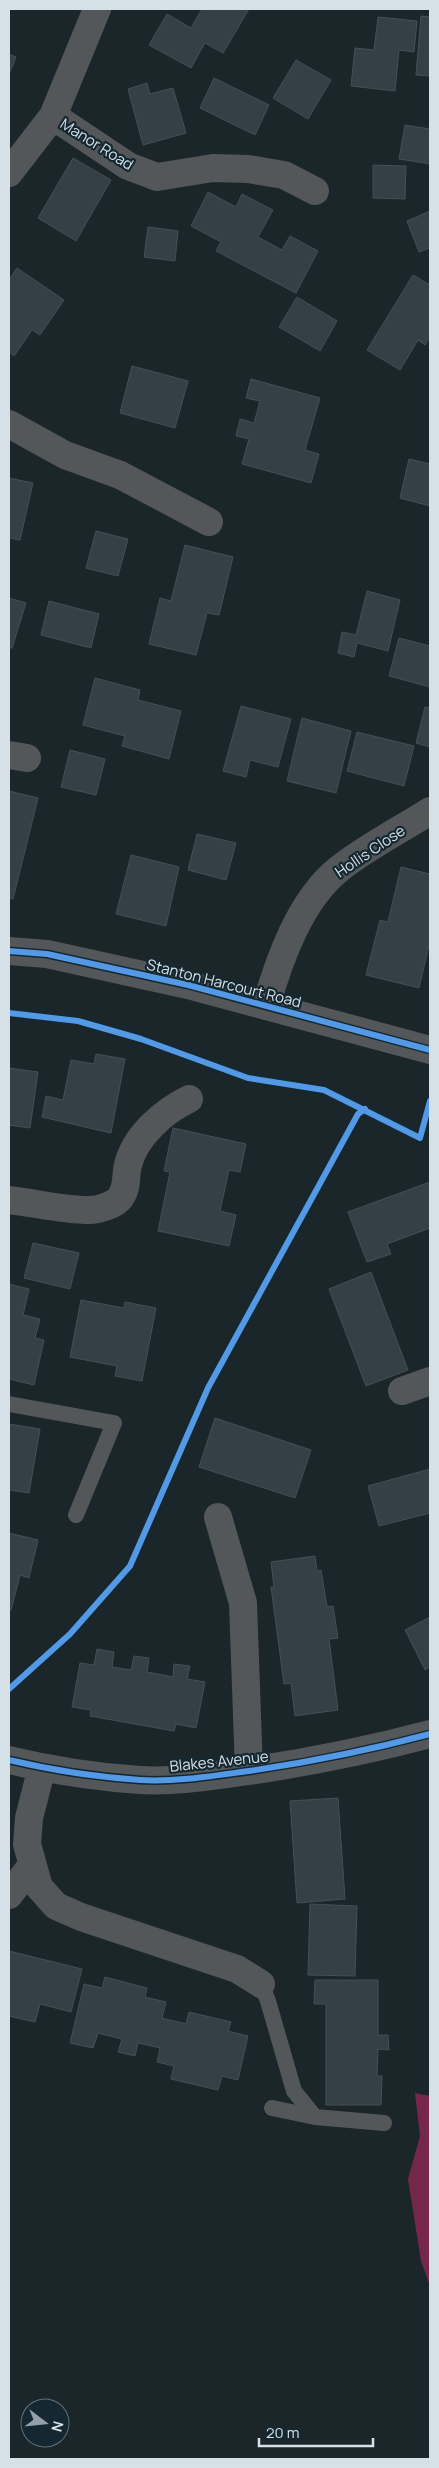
<svg xmlns="http://www.w3.org/2000/svg" width="439" height="2468" font-family="Manrope,sans-serif">
  <style>
    .forest { fill: #742749 }
    .building { fill: #344045; stroke: #464f53 }
    .lines { fill: none; stroke-linecap: round; stroke-linejoin: round }
    .service { stroke: #535759; stroke-width: 16 }
    .minor { stroke: #535759; stroke-width: 28 }
    .cycleway-casing { stroke: #152831; stroke-width: 9 }
    .cycleway { stroke: #5399e6; stroke-width: 6 }
    .labels { text-anchor: middle; dominant-baseline: central; stroke-width: 4.5; stroke-linejoin: round; paint-order: stroke }
    .street-label { font-size: 15px; fill: #d5e1e7; stroke: #152831 }
  </style>
  <rect width="100%" height="100%" fill="#1b262b"/>
  <path class="forest" d="M415 2093 430 2096V2286L421 2261 408 2179 420 2136Z"/>
  <path class="building" d="M202 9H249L223 53 205 43 191 68 149 45 167 14 191 28Z
    M421 16 430 17V76L416 75Z
    M378 17 417 21 414 52 399 50 395 91 351 86 355 48 374 50Z
    M9 54 16 57 9 75Z
    M296 60 331 80 308 119 273 98Z
    M214 78 269 105 255 135 200 108Z
    M147 83 150 94 173 88 186 133 143 145 128 89Z
    M405 125 430 129V164L399 159Z
    M73 158 111 180 76 241 38 218Z
    M373 165 406 166 405 199 373 198Z
    M208 192 236 207 242 194 273 210 258 237 282 250 290 236 318 251 296 293 216 251 221 242 191 226Z
    M430 211V248L419 252 407 221Z
    M148 227 178 231 175 261 144 257Z
    M17 268 64 300 40 335 32 330 14 356 9 352V280Z
    M413 275 430 285V337L425 345 418 340 400 370 367 350Z
    M297 297 337 321 320 351 279 327Z
    M132 366 188 381 175 428 120 413Z
    M251 379 320 398 305 450 319 454 311 483 242 464 249 439 236 436 240 419 254 423 260 401 246 398Z
    M409 459 430 464V506L400 498Z
    M9 478 33 483 20 540 9 538Z
    M96 531 128 539 118 576 86 568Z
    M185 545 233 557 219 615 207 613 196 655 149 644 160 598 171 601Z
    M367 591 400 600 388 651 357 643 354 657 338 653 342 632 356 635Z
    M9 598 26 603 12 648H9Z
    M49 601 99 614 91 648 41 635Z
    M399 638 430 646V687L389 676Z
    M95 678 140 690 138 700 181 711 169 759 122 746 125 736 83 725Z
    M241 706 291 719 278 767 250 760 246 777 223 771Z
    M425 707 430 708V747L416 743Z
    M302 718 351 731 336 793 287 781Z
    M357 732 414 746 404 786 347 771Z
    M70 750 105 759 96 795 61 787Z
    M9 791 38 798 13 899 9 898Z
    M197 834 236 843 226 880 188 870Z
    M131 855 179 867 166 926 116 914Z
    M401 867 430 874V941L419 988 366 975 380 920 388 922Z
    M96 1054 125 1059 111 1133 42 1117 46 1096 63 1100 71 1060 94 1064Z
    M9 1068 38 1072 30 1128 9 1125Z
    M173 1128 246 1144 240 1172 229 1170 220 1211 236 1215 229 1246 158 1231 170 1172 164 1171Z
    M430 1182V1228L387 1244 391 1254 367 1262 348 1212Z
    M33 1243 79 1253 70 1289 24 1278Z
    M371 1272 408 1370 366 1386 329 1289Z
    M9 1284 29 1289 23 1315 40 1319 35 1338 44 1340 34 1385 9 1379Z
    M81 1300 124 1308 125 1302 156 1308 142 1381 115 1376 117 1366 70 1357Z
    M215 1418 311 1450 295 1498 199 1467Z
    M9 1424 40 1429 29 1493 9 1490Z
    M430 1469V1513L379 1526 368 1486Z
    M9 1533 38 1540 29 1578 20 1575 11 1610H9Z
    M315 1556 317 1571 321 1570 327 1607 333 1606 338 1638 329 1639 338 1710 295 1716 291 1683 284 1684 271 1587H274L271 1562Z
    M430 1617V1667L425 1670 405 1630Z
    M97 1649 114 1652 112 1667 131 1670 134 1656 149 1658 147 1672 173 1677 174 1664 190 1666 187 1679 205 1682 196 1728 176 1724 174 1731 90 1716 91 1710 72 1707 80 1663 94 1665Z
    M338 1798 345 1899 297 1903 290 1801Z
    M310 1904 357 1906 355 1976 308 1975Z
    M9 1951 82 1969 71 2012 40 2004 35 2022 9 2016Z
    M105 1977 147 1988 145 1997 166 2002 162 2018 186 2024 189 2012 231 2022 228 2031 248 2036 238 2080 222 2076 218 2090 171 2079 174 2066 157 2062 160 2048 138 2043 135 2056 118 2052 122 2039 98 2033 93 2048 70 2043 84 1984 102 1988Z
    M315 1980H378V2035H388L389 2050 378 2049 377 2076H382L381 2105H326V2004H314Z"/>
  <g class="lines">
    <path class="service" d="M9 1404 114 1423 76 1515
      M261 1984 268 2001 294 2091 315 2117
      M272 2108 315 2117 384 2123"/>
    <path class="minor" d="M53 116 128 166 157 177 213 168 248 169 284 175 315 191
      M9 173 53 116 97 9
      M9 424 65 455 120 475 209 522
      M9 755 27 758
      M9 951 47 954 188 985 430 1050
      M266 1006C279 960 300 900 339 869 365 848 402 829 430 811
      M9 1200C35 1203 63 1210 89 1210 98 1210 115 1205 120 1198 128 1188 125 1176 128 1165 135 1136 164 1111 189 1099
      M402 1391 430 1381
      M218 1517 243 1603 249 1771
      M9 1760C51 1770 96 1777 140 1780 176 1782 212 1776 249 1771 310 1762 370 1750 430 1734
      M42 1767 29 1818 27 1844 39 1887 56 1906 81 1917 237 1969 261 1984
      M9 1895 32 1865"/>
    <defs>
      <path id="cycleway" d="M9 951 47 954 188 985 430 1050
        M9 1013 78 1021 141 1039 248 1078 324 1090 420 1138 430 1101
        M9 1689 70 1634 130 1566 208 1388 358 1114 365 1109
        M9 1760C51 1770 96 1777 140 1780 176 1782 212 1776 249 1771 310 1762 370 1750 430 1734"/>
    </defs>
    <use href="#cycleway" class="cycleway-casing"/>
    <use href="#cycleway" class="cycleway"/>
  </g>
  <g class="labels">
    <g class="street-label">
      <text transform="translate(97 144) rotate(32)">Manor Road</text>
      <text transform="translate(370 851) rotate(-34)">Hollis Close</text>
      <text transform="translate(224 983) rotate(14)">Stanton Harcourt Road</text>
      <text transform="translate(219 1761) rotate(-6)">Blakes Avenue</text>
    </g>
  </g>
  <rect width="439" height="2468" fill="none" stroke="#d5e1e7" stroke-width="20"/>
  <g transform="translate(45 2423) rotate(106)"><circle r="24" fill="#152831" stroke="#62727a"/>
  <path d="M0-4L9 19L0 12L-9 19Z" fill="#94a0a5"/>
  <text y="-8" font-size="14" font-weight="bold" text-anchor="middle" fill="#d5e1e7">N</text>
  </g>
  <path d="M259 2438v8h114v-8" fill="none" stroke="#d5e1e7" stroke-width="2.5"/>
  <text x="266" y="2438" font-size="15" fill="#d5e1e7" stroke="#152831" stroke-width="4" paint-order="stroke">20 m</text>
</svg>
